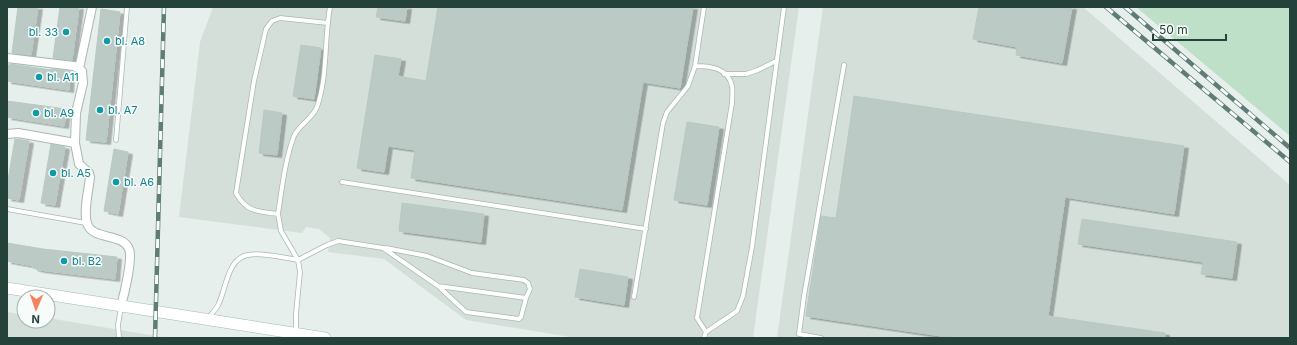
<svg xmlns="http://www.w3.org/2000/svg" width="1297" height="345" font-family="Inter,sans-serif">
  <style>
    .built { fill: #d4dfda }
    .green { fill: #bfe0c8 }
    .building { fill: #bbcac4; stroke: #b8c9c2; filter: url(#shadow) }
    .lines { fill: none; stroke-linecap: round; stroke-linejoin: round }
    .service-casing { stroke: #a8b8b2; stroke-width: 5.5 }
    .minor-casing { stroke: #a8b8b2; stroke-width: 10 }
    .secondary-casing { stroke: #a4bbb3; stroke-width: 12 }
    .service { stroke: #fff; stroke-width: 4 }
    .minor { stroke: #fff; stroke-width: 8 }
    .secondary { stroke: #fff; stroke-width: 11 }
    .rail-casing { stroke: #5f7d75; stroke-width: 4.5 }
    .rail { stroke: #f7fbf9; stroke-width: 3; stroke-dasharray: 9; stroke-linecap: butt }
    .culture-dot { fill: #0f9aa8; stroke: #f7fbf9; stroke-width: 1.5 }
    .labels { text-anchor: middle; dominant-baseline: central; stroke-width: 3; stroke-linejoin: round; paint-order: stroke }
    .culture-label { font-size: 11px; fill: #0d838f; stroke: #f7fbf9; text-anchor: start }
  </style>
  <defs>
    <filter id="shadow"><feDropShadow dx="4.5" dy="2.5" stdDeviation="0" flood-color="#0004"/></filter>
  </defs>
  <rect width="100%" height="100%" fill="#e6efeb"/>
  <path class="built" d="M213 7H799L753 338H576L466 320 384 259 328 252 330 238 319 229 306 227 302 233 179 217 200 42Z
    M823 7H1083L1290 185V338H777Z
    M7 312 24 315V321H48V318L168 338H7Z"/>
  <path class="green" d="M1136 7H1290V136Z"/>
  <path class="building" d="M18 7H38L31 55 12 53Z
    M60 7H79L72 60 53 58Z
    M378 7H407L405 21 376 17Z
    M438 7H693L680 88 643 82 622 210 411 178 415 150 388 146 384 172 357 168 375 55 401 59 398 76 426 81Z
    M979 7H1072L1062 63 1016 55 1017 47 973 39Z
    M101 9 120 12 106 142 86 140Z
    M301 45 321 48 314 99 293 96Z
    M10 64 51 70V69L70 71 69 90 7 81V65H10Z
    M854 96 1184 146 1174 214 1065 197 1048 316 1165 333V338H955L806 316 821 216 836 218Z
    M7 101 66 109 64 126 7 117Z
    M264 110 282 113 277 155 259 153Z
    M687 122 719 127 707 205 674 200Z
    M15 139 29 141 19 200 7 198V186Z
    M51 144 65 147 55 205 41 203Z
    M114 149 128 152 118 214 104 211Z
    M402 203 484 214 481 242 399 231Z
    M1082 219 1237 242 1232 278 1201 274 1203 262 1078 244Z
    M7 243 43 249 117 257 115 279 40 270 33 268 34 266 7 261Z
    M580 269 628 277 624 305 575 297Z"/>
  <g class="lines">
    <defs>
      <path id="service" d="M328 23 280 18 272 21 266 29 254 81 236 193C247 213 258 211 278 214L281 231 298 260 327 245 338 241 383 248 438 286 466 312 519 319 521 317 526 298 438 286
        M695 66 704 7
        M724 74H746L758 70 776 61
        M116 140 127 7
        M342 182 646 229
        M7 209 86 223
        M278 214C282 188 285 160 294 136 299 125 313 118 317 107 328 75 324 40 330 7
        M386 248 427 256 472 273 524 280 528 283 530 289 526 298
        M634 297 663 123 667 112 688 86 695 66C711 66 728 68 732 86 733 92 732 98 732 103L697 318 706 332
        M208 318C212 313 217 309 219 303 226 288 228 258 248 255 261 252 285 258 298 260L300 272 296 314V332
        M119 338 118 325 121 307
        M704 338 706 332 737 311 743 296 752 247 784 7
        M821 338 799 334 804 296 844 65"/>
      <path id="minor" d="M7 58 74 66 82 71 83 83 76 113 75 143 79 164 89 173 90 177C89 189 83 211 87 223 92 241 122 232 129 249 133 258 124 295 121 306
        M79 69 92 7
        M7 134 18 133 75 143"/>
      <path id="secondary" d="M7 288 325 338"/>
    </defs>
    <use href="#service" class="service-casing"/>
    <use href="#minor" class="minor-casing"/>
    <use href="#secondary" class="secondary-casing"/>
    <use href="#service" class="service"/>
    <use href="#minor" class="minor"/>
    <use href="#secondary" class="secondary"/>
    <defs>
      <path id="rail" d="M1106 7 1290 162
        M1125 7 1290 148
        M155 338 164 7"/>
    </defs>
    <use href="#rail" class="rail-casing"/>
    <use href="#rail" class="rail"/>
  </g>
  <g class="culture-dot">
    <circle cx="66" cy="32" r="4"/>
    <circle cx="107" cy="41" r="4"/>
    <circle cx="39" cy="77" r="4"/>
    <circle cx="100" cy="110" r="4"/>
    <circle cx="36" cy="113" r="4"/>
    <circle cx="53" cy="173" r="4"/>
    <circle cx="116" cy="182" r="4"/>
    <circle cx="64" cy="261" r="4"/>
  </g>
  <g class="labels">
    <g class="culture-label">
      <text x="58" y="32" text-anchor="end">bl. 33</text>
      <text x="115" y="41">bl. A8</text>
      <text x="47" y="77">bl. A11</text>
      <text x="108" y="110">bl. A7</text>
      <text x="44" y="113">bl. A9</text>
      <text x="61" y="173">bl. A5</text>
      <text x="124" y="182">bl. A6</text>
      <text x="72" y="261">bl. B2</text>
    </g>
  </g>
  <rect width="1297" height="345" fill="none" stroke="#24423a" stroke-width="16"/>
  <g transform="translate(36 309) rotate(182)"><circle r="19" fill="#f7fbf9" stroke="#a3b1ad"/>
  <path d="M0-3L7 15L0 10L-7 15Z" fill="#f4845f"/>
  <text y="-6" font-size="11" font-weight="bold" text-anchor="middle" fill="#24423a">N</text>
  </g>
  <path d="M1153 34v6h73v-6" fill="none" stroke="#24423a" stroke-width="2"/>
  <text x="1159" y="34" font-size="12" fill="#24423a" stroke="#f7fbf9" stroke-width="3" paint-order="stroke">50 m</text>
</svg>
